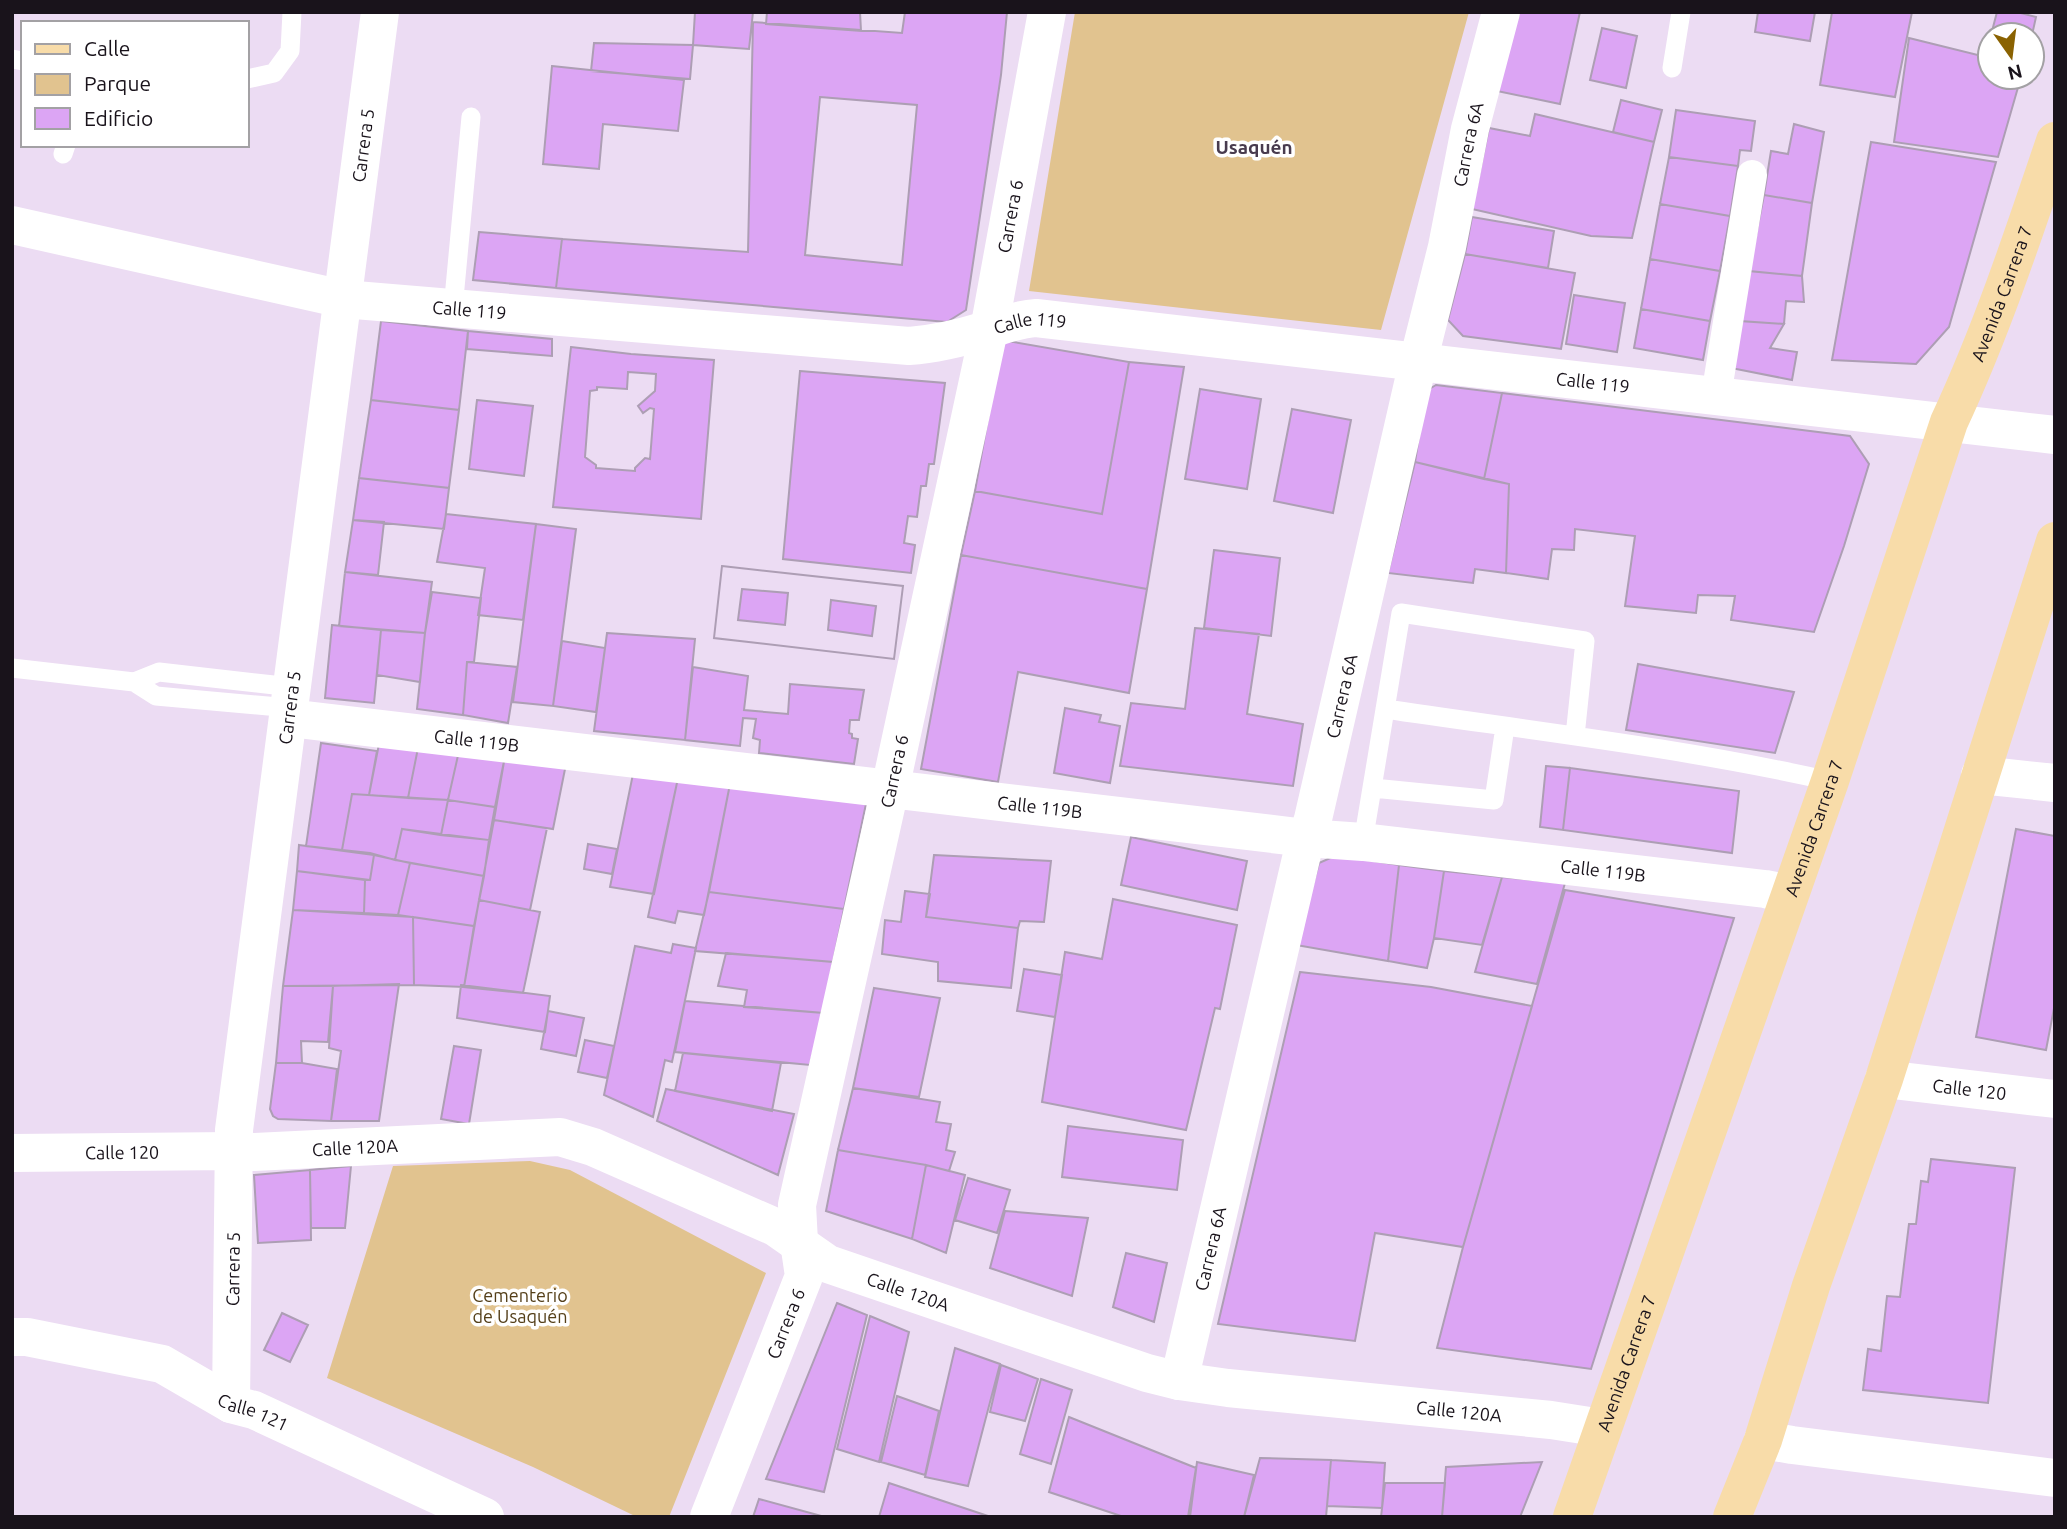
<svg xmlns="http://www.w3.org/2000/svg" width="2067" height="1529" font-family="Ubuntu,sans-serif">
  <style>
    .green { fill: #e1c38f }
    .building { fill: #dca5f4; stroke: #ad9eb4; stroke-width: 2; fill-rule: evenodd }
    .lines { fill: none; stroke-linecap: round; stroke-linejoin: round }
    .service { stroke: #fff; stroke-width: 19 }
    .pedestrian { stroke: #fff; stroke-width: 30 }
    .minor { stroke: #fff; stroke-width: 38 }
    .primary { stroke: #f8dca9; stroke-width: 38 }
    .labels { text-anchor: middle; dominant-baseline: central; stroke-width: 7; stroke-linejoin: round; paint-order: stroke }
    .street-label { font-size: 18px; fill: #19131b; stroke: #fff }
    .park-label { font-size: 18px; fill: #543f19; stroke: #fff }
    .neighbourhood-label { font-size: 19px; font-weight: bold; fill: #483b4e; stroke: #fff }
  </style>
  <rect width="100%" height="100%" fill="#ecdcf3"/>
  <path class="green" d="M1075 12H1469L1381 330 1029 291Z
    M530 1161 570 1170 766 1273 669 1517H637L533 1467 327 1378 393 1166Z"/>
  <path class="building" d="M695 12H753L749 49 693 45Z
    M767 12H860L861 31 766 24Z
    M905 12H1007L1001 75 966 310 947 322 556 288 562 239 748 252 753 22 902 33ZM820 97 917 105 902 265 805 255Z
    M1517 12H1580L1560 104 1497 91Z
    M1758 12H1815L1810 41 1755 32Z
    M1832 12H1912L1895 97 1820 85Z
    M1997 12H2017L2036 17 2032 35H1991Z
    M1602 28 1637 36 1626 88 1590 80Z
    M1909 38 1990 58V77H2021L1998 157 1894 142Z
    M594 43 693 45 690 79 591 71Z
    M552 66 684 80 678 131 603 124 599 169 543 164Z
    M1621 100 1662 110 1654 142 1613 132Z
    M1676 110 1755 121 1751 151 1740 150 1738 166 1669 157Z
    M1535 114 1654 142 1632 238 1591 236 1472 209 1489 128 1530 136Z
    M1794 124 1824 132 1812 203 1764 195 1771 151 1788 154Z
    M1871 142 1996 162 1949 327 1916 364 1832 360Z
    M1669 157 1738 166 1730 216 1660 204Z
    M1764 195 1812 203 1802 276 1749 271Z
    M1660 204 1730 216 1720 271 1650 259Z
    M1472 217 1554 231 1548 268 1465 254Z
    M479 232 562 239 556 288 473 280Z
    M1465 254 1575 273 1561 349 1463 336 1448 320Z
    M1650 259 1720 271 1710 321 1641 309Z
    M1749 271 1802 276 1804 302 1786 301 1784 324 1740 321Z
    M1574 295 1625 303 1617 352 1566 344Z
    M1641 309 1710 321 1703 360 1634 348Z
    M381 321 468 331 459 410 371 400Z
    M1740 321 1784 324 1770 348 1797 352 1792 380 1731 368Z
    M468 331 552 339V356L467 349Z
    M1002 340 1129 362 1102 514 975 491Z
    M571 347 631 354 714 360 701 519 553 507ZM628 372 656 374 655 391 638 406 643 413 650 408 654 409 650 459 645 458 635 468V471L596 468V465L585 457 590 391 597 390V387L627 389Z
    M1129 362 1184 367 1147 589 961 555 975 491 1102 514Z
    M800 371 945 383 934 464H929L926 486H921L917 517 908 516 904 543 915 545 911 573 783 559Z
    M1436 385 1502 393 1484 479 1415 462 1426 391Z
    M1200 389 1261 399 1247 489 1185 479Z
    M1502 393 1850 436 1869 464 1844 546 1814 632 1731 620 1735 596 1698 595 1696 613 1625 606 1635 536 1575 529 1574 550 1552 549 1548 579 1506 573 1509 484 1484 479Z
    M371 400 459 410 449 488 359 478Z
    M477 400 533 406 524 476 469 469Z
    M1292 409 1351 420 1333 513 1274 501Z
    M1415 462 1509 484 1506 573 1475 569 1473 583 1388 573Z
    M359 478 449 488 444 529 353 520Z
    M446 514 536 524 523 620 478 615 485 568 437 562Z
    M353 520 384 522 378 575 345 572Z
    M536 524 576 529 553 706 513 702Z
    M1214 550 1280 558 1271 636 1204 628Z
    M961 555 1147 589 1129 693 1018 672 998 782 921 769Z
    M722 566 903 586 894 659 714 638ZM742 589 788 593 785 625 738 620ZM831 600 876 606 872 636 828 630Z
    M722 566 903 586 894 659 714 638Z
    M345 572 432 582 425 633 339 626Z
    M432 592 481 598 474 662H467L463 715 417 709 425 633Z
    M332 625 381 630 374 703 325 698Z
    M1195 628 1259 634 1247 714 1303 724 1293 786 1120 766 1131 703 1185 709Z
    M381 630 425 633 420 682 377 675Z
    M607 633 695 639 685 740 594 731Z
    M562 641 605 648 596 712 553 706Z
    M467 662 517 667 508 723 463 715Z
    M1638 664 1794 692 1775 753 1626 730Z
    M693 667 748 676 744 710 788 714 790 684 864 690 859 720H850L849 733 852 734V738L858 739 854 764 759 753 760 740 753 738 756 719 743 718 740 746 685 740Z
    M1065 708 1101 715 1099 722 1120 726 1110 783 1054 773Z
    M321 743 377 751 369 795 352 794 342 850 306 846Z
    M379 744 418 748 408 798 369 795Z
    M418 748 459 751 448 800 408 798Z
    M459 751 505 756 495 807 448 800Z
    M505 756 566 764 553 829 494 820Z
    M1546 766 1570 768 1563 830 1540 827Z
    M1570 768 1739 791 1732 853 1563 830Z
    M633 774 678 778 654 894 610 887Z
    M678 778 730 784 704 915 678 911 675 923 648 917Z
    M730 784 867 799 844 909 709 892Z
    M352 794 448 800 441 835 402 829 395 860 370 853 342 850Z
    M448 800 495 807 489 840 441 835Z
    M494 820 547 828 530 910 479 900Z
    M402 829 489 840 484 876 395 860Z
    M2016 829 2055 836V1003L2046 1050 1976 1037Z
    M1131 837 1247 861 1237 910 1121 885Z
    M588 844 617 849 612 874 584 869Z
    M299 845 374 855 370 880 297 871Z
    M374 855 410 863 398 915 364 913 365 880H370Z
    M934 855 1051 861 1044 922 1020 921 1018 928 926 917Z
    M1337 855 1399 865 1388 961 1296 945 1319 863Z
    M410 863 484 876 474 926 398 915Z
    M1399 865 1444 871 1434 938 1427 968 1388 961Z
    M297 871 365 880 364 913 293 910Z
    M1444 871 1502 877 1482 945 1434 938Z
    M1502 877 1565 883 1537 984 1475 972Z
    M1565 890 1734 918 1591 1369 1437 1348 1463 1247Z
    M905 891 930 894 926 917 1018 928 1011 988 938 981V962L882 954 885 920 901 922Z
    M709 892 844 909 833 962 695 951Z
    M1113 899 1237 925 1220 1009 1215 1008 1186 1130 1042 1102 1065 952 1102 959Z
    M479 900 540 912 523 993 464 987Z
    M293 910 413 917 414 985 283 986Z
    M413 917 474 926 464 987 414 985Z
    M673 944 696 948 672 1062 665 1060 653 1117 604 1095 635 946 671 953Z
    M726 953 833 962 823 1013 744 1007 747 990 718 986Z
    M1024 969 1062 975 1055 1017 1017 1011Z
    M1300 972 1431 987 1532 1006 1463 1247 1375 1233 1355 1341 1218 1324Z
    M399 984 379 1121H331L341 1051 329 1048 333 986Z
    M461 985 550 996 545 1032 457 1018Z
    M283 986H333L328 1042 301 1041 302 1063H276Z
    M874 988 940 998 919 1097 853 1088Z
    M685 1001 823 1013 810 1065 675 1052Z
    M548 1011 584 1018 576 1056 541 1049Z
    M585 1040 614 1046 607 1078 578 1072Z
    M454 1046 481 1050 469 1124 441 1119Z
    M683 1053 781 1063 772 1111 675 1091Z
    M276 1063H302L337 1069 331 1121 278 1119 273 1116 270 1109Z
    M853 1088 940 1102 936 1122 951 1124 946 1150 955 1152 949 1171 926 1165 838 1150Z
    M666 1089 794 1114 778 1175 657 1121Z
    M1068 1126 1183 1140 1177 1190 1062 1177Z
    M838 1150 926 1165 912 1239 826 1211Z
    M1931 1159 2015 1168 1988 1403 1863 1390 1868 1349 1881 1351 1887 1296 1900 1297 1909 1224H1916L1921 1181 1928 1182Z
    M926 1165 965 1175 946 1253 912 1239Z
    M351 1166 345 1228H311L310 1170Z
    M310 1170 311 1240 258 1243 254 1175Z
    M968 1178 1010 1190 997 1233 955 1220Z
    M1005 1211 1088 1218 1072 1296 990 1268Z
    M1126 1253 1167 1263 1154 1322 1113 1307Z
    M837 1303 867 1315 824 1492 766 1479Z
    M282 1313 308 1325 290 1362 264 1350Z
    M870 1316 909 1332 879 1462 837 1449Z
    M955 1348 1000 1364 968 1486 925 1477Z
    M1001 1365 1038 1379 1025 1421 990 1412Z
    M1041 1379 1072 1390 1051 1464 1020 1454Z
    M897 1396 939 1411 925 1475 881 1462Z
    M1069 1417 1196 1468 1188 1517H1124L1049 1492Z
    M1260 1458 1331 1460 1326 1517H1244Z
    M1331 1460 1385 1463 1382 1508 1327 1506Z
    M1197 1462 1254 1475 1244 1517H1190Z
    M1542 1462 1520 1517H1442L1446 1467Z
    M889 1483 991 1517H879Z
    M1385 1483H1445L1442 1517H1381Z
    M759 1499 825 1517H753Z"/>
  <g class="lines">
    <path class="service" d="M12 59 23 61
      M1672 68 1681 12
      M247 79 274 73 290 51 292 12
      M63 154 66 145
      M453 309 471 117
      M12 668 134 682 156 696 290 708
      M134 682 159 672 292 687
      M1385 709C1534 731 1683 748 1830 781
      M1373 788 1494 800 1505 727
      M1363 842 1401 613 1585 641 1575 736"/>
    <path class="pedestrian" d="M1716 396 1752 175"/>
    <g class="minor">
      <path id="s1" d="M12 225 343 299 909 346C936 344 961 338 987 330 1004 325 1018 319 1036 318L2055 435"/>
      <path id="s2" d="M289 718 1306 838 1363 842 1765 889 1790 894"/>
      <path d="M1980 775 2055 783"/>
      <path id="s3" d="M1884 1079 2055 1099"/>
      <path id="s4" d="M12 1153 233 1151 254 1152 560 1137 593 1147 775 1227 828 1264 1147 1373 1179 1381 1228 1388 1551 1420 1602 1428"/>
      <path id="s5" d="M12 1337H27L162 1364 231 1404 254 1410 485 1517"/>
      <path id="s6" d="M1179 1381 1303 850 1313 819 1418 362 1447 247 1470 129 1501 12"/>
      <path id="s7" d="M231 1404 234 1130 380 12"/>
      <path d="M1763 1440 1792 1445 2055 1478"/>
      <path id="s8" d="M709 1517 804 1276 799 1242 797 1205 890 789 989 330 1047 12"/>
    </g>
    <g class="primary">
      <path id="s9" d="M1572 1517 1830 781 1949 422C1991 332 2023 236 2055 141"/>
      <path d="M1732 1517 1763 1440 1811 1286 1884 1079 2055 541"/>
    </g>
  </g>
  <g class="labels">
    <g class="street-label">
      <text stroke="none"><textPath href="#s7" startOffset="1267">Carrera 5</textPath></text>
      <text stroke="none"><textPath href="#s6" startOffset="1270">Carrera 6A</textPath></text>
      <text stroke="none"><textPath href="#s8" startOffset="1342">Carrera 6</textPath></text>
      <text stroke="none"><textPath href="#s9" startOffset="1297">Avenida Carrera 7</textPath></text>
      <text stroke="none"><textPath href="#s1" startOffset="466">Calle 119</textPath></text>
      <text stroke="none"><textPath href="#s1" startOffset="1031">Calle 119</textPath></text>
      <text stroke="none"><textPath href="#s1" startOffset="1598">Calle 119</textPath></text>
      <text stroke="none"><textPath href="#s6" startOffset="704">Carrera 6A</textPath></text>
      <text stroke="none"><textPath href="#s7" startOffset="700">Carrera 5</textPath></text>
      <text stroke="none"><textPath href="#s2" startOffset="189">Calle 119B</textPath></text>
      <text stroke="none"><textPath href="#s8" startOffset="775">Carrera 6</textPath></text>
      <text stroke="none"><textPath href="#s2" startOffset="756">Calle 119B</textPath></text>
      <text stroke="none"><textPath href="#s9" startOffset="730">Avenida Carrera 7</textPath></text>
      <text stroke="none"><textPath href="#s2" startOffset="1323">Calle 119B</textPath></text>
      <text stroke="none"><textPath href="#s3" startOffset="86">Calle 120</textPath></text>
      <text stroke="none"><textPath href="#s4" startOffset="343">Calle 120A</textPath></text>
      <text stroke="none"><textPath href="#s4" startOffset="110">Calle 120</textPath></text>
      <text stroke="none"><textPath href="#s6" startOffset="136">Carrera 6A</textPath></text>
      <text stroke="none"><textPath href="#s7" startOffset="135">Carrera 5</textPath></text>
      <text stroke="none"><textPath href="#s4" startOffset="931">Calle 120A</textPath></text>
      <text stroke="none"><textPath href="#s8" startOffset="208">Carrera 6</textPath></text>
      <text stroke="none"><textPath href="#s9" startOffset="163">Avenida Carrera 7</textPath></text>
      <text stroke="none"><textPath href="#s5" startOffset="256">Calle 121</textPath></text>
      <text stroke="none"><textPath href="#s4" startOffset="1498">Calle 120A</textPath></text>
    </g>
    <g class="park-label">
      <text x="520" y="1295">Cementerio<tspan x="520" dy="21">de Usaquén</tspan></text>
    </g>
    <g class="neighbourhood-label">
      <text x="1254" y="147">Usaquén</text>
    </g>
  </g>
  <rect width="2067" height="1529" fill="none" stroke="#19131b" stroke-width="28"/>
  <rect x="21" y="21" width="228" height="126" fill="#ffffff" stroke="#a3a1a4" stroke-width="2"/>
  <rect x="35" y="44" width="35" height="10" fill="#f8dca9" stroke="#a3a1a4" stroke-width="2"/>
  <text x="84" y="56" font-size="21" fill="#19131b">Calle</text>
  <rect x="35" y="74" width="35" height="21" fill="#e1c38f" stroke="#a3a1a4" stroke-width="2"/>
  <text x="84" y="91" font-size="21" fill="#19131b">Parque</text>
  <rect x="35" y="108" width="35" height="21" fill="#dca5f4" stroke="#a3a1a4" stroke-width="2"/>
  <text x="84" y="126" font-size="21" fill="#19131b">Edificio</text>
  <g transform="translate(2011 56) rotate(166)"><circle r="33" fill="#ffffff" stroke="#a3a1a4" stroke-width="2"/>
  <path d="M0-5L12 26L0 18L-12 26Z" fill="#8a6201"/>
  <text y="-10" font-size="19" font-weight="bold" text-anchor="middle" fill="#19131b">N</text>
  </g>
</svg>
